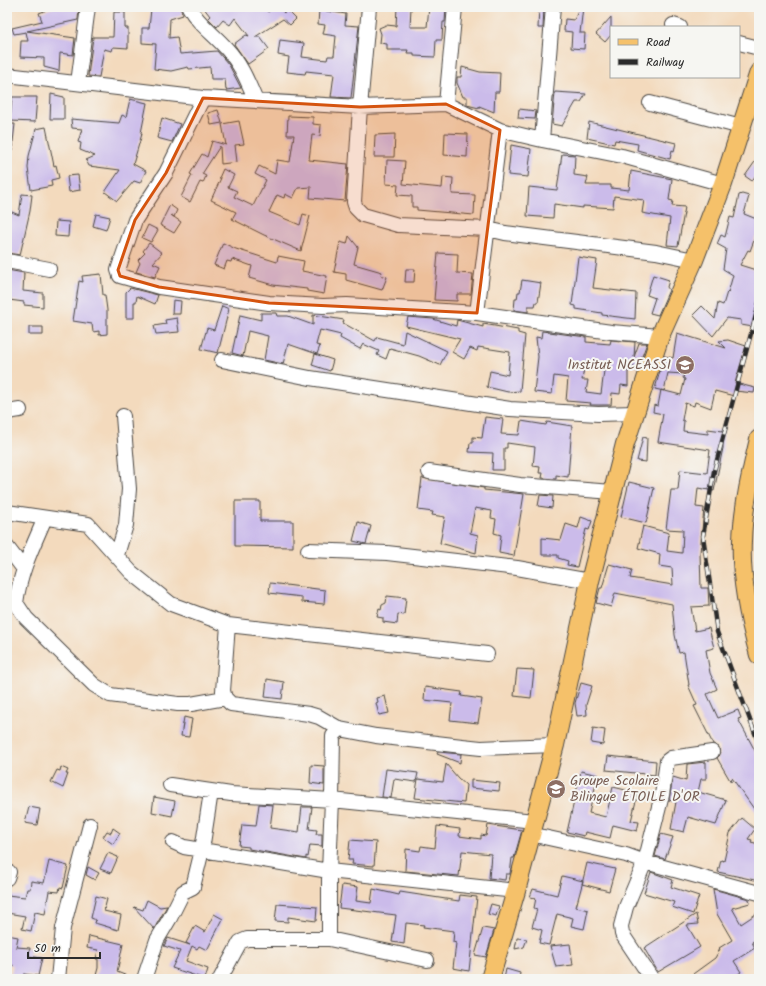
<svg xmlns="http://www.w3.org/2000/svg" width="766" height="986" font-family="Kalam,sans-serif">
  <style>
    .building { fill: #cbbbea; fill-rule: evenodd }
    .lines { fill: none; stroke-linecap: round; stroke-linejoin: round }
    .minor-casing { stroke: #494541; stroke-width: 16 }
    .major-casing { stroke: #494541; stroke-width: 20 }
    .minor { stroke: #fff; stroke-width: 14 }
    .major { stroke: #f5c16b; stroke-width: 18 }
    .rail-casing { stroke: #2b2b2b; stroke-width: 4.5 }
    .rail { stroke: #f6f6f2; stroke-width: 3; stroke-dasharray: 9; stroke-linecap: butt }
    .marked { fill: #d5540f; fill-opacity: 0.2; stroke: #d5540f; stroke-width: 3; stroke-linejoin: round }
    .labels { text-anchor: middle; dominant-baseline: central; stroke-width: 4; stroke-linejoin: round; paint-order: stroke }
    .education-label { font-size: 14px; fill: #785e54; stroke: #f6f6f2; text-anchor: end }
  </style>
  <rect width="100%" height="100%" fill="#f6f6f2"/>
  <filter id="ink" filterUnits="userSpaceOnUse"><feTurbulence type="fractalNoise" baseFrequency=".025" numOctaves="2"/><feDisplacementMap in="SourceGraphic" scale="8" xChannelSelector="R" yChannelSelector="G"/><feConvolveMatrix kernelMatrix="1 2 1 2 8 2 1 2 1" color-interpolation-filters="sRGB"/></filter>
  <filter id="wash" filterUnits="userSpaceOnUse"><feTurbulence type="fractalNoise" baseFrequency=".012" numOctaves="4" result="noise"/><feDisplacementMap in="SourceGraphic" scale="16" xChannelSelector="R" yChannelSelector="G"/><feGaussianBlur stdDeviation="0.9" result="paint"/><feColorMatrix in="noise" values="0 0 0 0 0 0 0 0 0 0 0 0 0 0 0 0 0 1.4 0 .05"/><feComposite in="paint" operator="in"/></filter>
  <g filter="url(#wash)">
    <rect width="100%" height="100%" fill="#f3dabd"/>
    <g id="blocks">
      <path class="building" d="M55 7H61L62 9 79 7 78 20 27 31 75 38 73 55 60 53 59 71 44 67V58L20 57 21 41H28L26 32 14 34 12 28 42 21 39 13Z
        M154 7H180L183 15 170 19 169 38 177 37 180 54 217 51 229 65 241 88 226 90 225 79H211L210 67 189 69 188 67 171 71 154 69 156 44 142 43V28H149L151 9H154Z
        M203 7H263L268 12 274 7H279L284 13 285 8 296 19 290 25 283 19 255 37H260L269 49 248 64 234 44 246 35 249 36 235 18 230 25 223 20 217 27 208 18 210 16Z
        M397 7H411L410 27H427L429 7H446L445 22H443L442 40H436L435 57 414 56V53H407L408 50H387V44L380 43 381 34 379 28 386 25 396 26Z
        M539 7H544L543 28H538Z
        M580 7H583L580 33H585L584 49 571 48 572 32 564 31 565 19 574 20Z
        M319 10 346 14 345 25 359 26 351 98 331 97 334 74 306 71 305 74 287 72 289 57 278 55 280 40 304 43 302 57 327 60 328 56H334L336 36 323 34 325 25 318 24Z
        M114 12H125V28H128V48L113 47 112 51 104 49 99 77 88 76 93 37H113Z
        M611 17V35L605 42 596 34Z
        M462 67 480 72 500 73 499 92H495L494 112 479 106V108L467 105V97H463L457 83V77H461Z
        M555 92 586 94 581 102H576L562 126 552 124Z
        M51 94 64 97V119H50Z
        M12 97H37L35 122 10 121Z
        M130 99 147 103 141 133 142 134 133 164 146 171 140 183 134 181 117 201 105 192 120 170 89 166 86 160 95 156 80 150 81 143 78 142 82 129 72 128 71 119 119 123 122 115 126 117Z
        M519 109 536 111 535 119 518 118Z
        M218 110 222 123 211 125 208 113Z
        M288 116 313 117V124L321 125 320 136 312 135 309 160 348 164 345 201 310 198 311 187 298 188 293 198 285 194 284 198 277 195 269 212 300 225 303 214 310 216 301 251 264 235 232 219 236 212 211 200 221 178H219L223 169 234 175 228 187 237 191 234 197 253 206 266 180 255 174 259 166 275 174 277 160 290 162 294 135H287Z
        M162 118 180 124 172 142 157 138Z
        M239 121 244 144 235 145 237 162 221 164 220 146 202 174 206 176 203 183 200 182 190 202 181 197 192 175 190 174 202 154 207 157 212 141 226 145 222 124Z
        M589 122 676 143 674 151 672 150 670 159 637 150 638 144 615 140 614 144 587 138Z
        M7 124H15L12 151H7Z
        M46 127 54 166 56 165 59 178 51 180 52 186 31 190 28 168 29 156 36 129Z
        M445 133 468 134 467 157 444 155Z
        M395 134 394 157H374L375 135Z
        M511 145 531 149 528 177 508 175Z
        M562 154 575 155 574 175 588 177 586 185H611V188L629 190 631 171 672 179 669 200 673 201 672 206 685 207 678 246 667 245 670 218 642 213 644 200 614 196 613 208 583 206V208L554 204 553 218 527 216 529 187 557 190Z
        M759 156V170L752 181 745 176Z
        M387 160 405 161 403 184 442 188 443 177 453 178 452 194 475 195 474 215 417 210V207H412V196L397 195 398 185 386 184Z
        M78 175 80 190 69 192 67 176Z
        M22 194 32 195 30 211 20 255 7 253V210L19 215Z
        M742 194 749 196 744 214 759 220V236L756 235 750 251 748 250 740 265 759 271V292L753 327 741 325V320L727 318 713 336 693 315 702 306 715 319 718 303 723 305 727 292 728 293 733 275 723 269 726 249 717 244 721 235 725 237 730 217 734 218 739 195Z
        M170 205 177 210 174 217 171 215 181 222 174 233 160 225Z
        M96 214 110 217 106 230 93 226Z
        M56 221 69 222 68 237 55 236Z
        M148 225 158 230 151 242 142 238Z
        M349 236 358 247 354 264 382 272 381 275 387 277 382 290 346 280V274L334 272 340 242 347 244Z
        M149 243 162 253 153 263 160 266 155 277 136 272 140 263 138 260 145 253 143 251Z
        M223 243 236 249 277 262 278 256 304 261 302 271 327 276 324 294 307 291V289L273 285 249 278 252 266 232 259 231 262 227 261 224 269 214 265Z
        M438 253 458 254 457 273 473 274 471 294H457V301L434 300Z
        M578 257 597 260 593 288 636 293 635 319 602 315V313L576 309V306L572 305Z
        M406 269H415L414 282H405Z
        M7 270 24 273 23 291 43 293V307L24 305V302L9 300 10 293H7Z
        M101 274 103 295H105L107 310V334L99 335V331L93 332 92 324 73 321 79 281 83 282 82 276Z
        M653 275 669 280 667 287 669 290 658 315 650 313 655 298 647 295Z
        M522 280 541 283 538 302H536L535 306H528V312L514 310 515 299H517L518 292H520Z
        M130 288 158 295 155 304 137 296 136 302H134V318H126V292Z
        M173 300 181 301 180 314H172Z
        M222 306 229 309 218 353 201 349 207 328 214 330Z
        M261 313H276L277 316H288L313 325V315L344 320 343 323 375 341 377 337 403 344 405 331 447 351 440 365 419 356 390 348 386 359 377 355 379 351 363 344 360 349 340 338 341 335 320 330 316 345 320 346 317 354 288 344 283 364 264 360 268 336 248 331 243 356 232 353 240 315 261 320Z
        M408 317 433 319 456 326 457 320 483 327V324L518 330V333L525 335 520 391 508 392 487 387 490 371 508 375 510 352 478 347 477 351 470 348 464 359 452 352 460 339 406 326Z
        M177 318 179 332 156 334 154 326 166 324 165 320Z
        M29 327H43V335H29Z
        M542 331 586 337V342L610 344 611 340 635 342 634 357 639 343H647L638 367 628 365V386L621 385 620 394 612 393 611 405H590L591 403 566 401 568 378 554 376 552 394 534 392 538 357 536 337 541 338ZM585 363H605L601 394 586 392 588 380H582Z
        M677 333 726 348 719 341 728 340 746 346 735 383 755 388 754 393 735 391 734 396 715 391 711 408 695 402 694 406 685 403 682 420 684 421 683 431 708 434V429L723 431V448L714 491 698 488 696 507 704 508 700 553 701 588H708L709 606 691 607 695 631 709 628 714 648 706 650 710 673 717 689 707 694 718 718 738 710 741 718 738 719 759 758V816L732 778 731 782 717 758 720 755 719 747 713 744 694 706 697 705 688 685H689L684 652 679 653 675 635 672 604 615 593 611 607 596 603 600 588H602L609 564 632 570 630 578 673 585 672 568 659 566 660 554 638 548 643 526 669 533 667 551 682 553 683 530 666 529 671 490H678L680 470 707 473 710 450 658 442 663 414 653 412 654 405 658 406 661 390 681 395 685 379 683 378 684 374 668 373 664 391 655 389 664 356 673 358Z
        M315 354 333 360 330 371 312 365Z
        M485 417 503 419 501 434 519 435 521 421 546 425 547 422 572 426 568 477 556 475V479L542 478 543 473H539L540 467 533 466 535 447 507 443V448H504V470H492L493 453 469 452 470 443H473V437L482 438Z
        M643 437 647 438 646 462 637 461Z
        M422 478 484 488V490L524 494 514 556 499 553 501 535 494 533 496 519 491 518 492 511 475 508 470 533 478 535 476 553 440 543 445 517 432 515 433 512 418 510Z
        M629 482 654 488 646 523 621 517Z
        M540 495 553 496 552 508 538 506Z
        M235 501H260V521H293V547L235 546Z
        M581 517 592 521 589 530 586 529 577 567 567 565 568 561 558 558V555H542V538L561 540 566 524 578 528Z
        M358 522 371 526 366 544 353 541Z
        M270 583 325 590 324 604 302 602V597L269 593Z
        M387 596 406 598 404 615 398 614 397 624 383 622V618L377 617 379 609 381 610 382 605 386 603Z
        M517 669 534 670 531 698 514 696Z
        M267 679 284 682 282 699 265 697Z
        M581 683 592 686 586 705 587 715 577 716 575 703Z
        M425 687 462 692 461 696 482 699 478 723 450 720 452 703 424 700Z
        M385 696 389 713 379 715 376 703 378 702 377 698Z
        M184 717 192 719 189 737 181 736Z
        M593 728 605 730 603 745 591 743Z
        M438 752 461 754 460 763 437 754Z
        M608 756 656 761 655 775 606 770Z
        M706 762V779H701L698 792 726 800 716 825 688 817 684 832 671 829 676 802 669 800 673 777 686 781 687 764Z
        M446 764 458 778 466 785 464 803 415 798 418 779 443 782Z
        M311 765 324 766V785L310 783Z
        M61 767 68 770 66 774H68L63 788 51 782 57 770 60 771Z
        M386 769 418 773 416 782 394 779 391 798 382 797Z
        M581 771 598 775 589 813 606 817 613 787 638 793 631 821 639 822 637 831 613 825 610 838 585 832 584 836 567 832Z
        M471 780 500 783 499 791 471 788Z
        M154 797 175 801 172 816 152 812Z
        M259 804 273 805 270 828 299 832 302 807H312L309 829 317 830 316 834H322V846L310 845 308 857 306 856V859L249 849V847L239 846 242 825 256 826Z
        M29 807 40 809 37 825 25 823Z
        M742 818 755 829 748 839 752 840 751 842 759 844V881L718 872 721 860 724 861 730 833Z
        M488 825 522 830 514 858H512L510 874H506L505 880 489 878 491 854 462 851 459 876 405 871 406 849 420 851 421 846 435 848 437 826 460 829 459 836 481 839V835L486 836Z
        M113 828 120 833 113 844 103 837 107 831 111 833Z
        M661 834 673 837 665 859 655 856Z
        M350 840 376 842 374 866 352 864 353 860H348Z
        M108 853 118 857 111 873 100 869Z
        M49 861 68 866 63 888 60 887 59 892 49 891 45 914 35 912 31 931 22 929 25 916 7 913V895L25 897 27 889H30L31 881 44 883Z
        M587 863 615 869 609 891 582 884Z
        M88 867 99 873 95 880 86 875Z
        M651 872 673 880 671 887 699 896 693 914 672 907 674 902 644 893Z
        M562 876 583 881 576 907 588 910 584 929 571 926 573 918 557 914 549 945 539 943 542 930 532 927 537 909 534 908 536 898 530 897 533 889 557 895Z
        M342 885 358 887 356 901 371 903 373 889 399 895 400 892 459 901 460 895 477 897 469 971 453 968 456 943 453 942 454 931 423 927 424 925 406 923 404 944 392 942 396 915 339 908Z
        M713 889 749 899 750 903 732 908 741 924 759 912V937L752 942 755 948 734 961 741 972 732 979H686L715 958 720 949 719 948 732 940 717 914Z
        M96 896 107 899 104 911 121 915 118 930 95 923 96 920 91 918Z
        M147 900 160 907 167 906 154 929 134 907 143 910Z
        M277 904 317 907 316 921 288 917V922L275 921Z
        M491 904 499 906 496 916 488 914Z
        M214 914 223 919 207 950 199 946 197 949 192 946 186 961 208 969 205 979 172 968 180 951 164 946 168 938 190 945 186 943 195 926 205 932Z
        M696 914 698 924 687 925 700 947 658 972 644 948Z
        M483 928 494 930 486 957 475 955Z
        M7 935 18 937 16 947 30 948 29 956 42 958 38 976 24 974V979H10L13 965 7 964Z
        M89 936 123 944 117 972 135 979H95L98 968V959H96L98 950 87 948Z
        M517 938 527 939 524 947 515 949Z
        M570 944 573 965 556 967 550 946Z
        M506 969 520 973 519 979H504Z"/>
    </g>
  </g>
  <g filter="url(#ink)">
    <use href="#blocks" fill-opacity="0" stroke="#494541" stroke-width="1"/>
    <g class="lines">
      <defs>
        <path id="minor" d="M189 7C198 24 214 34 226 48 241 64 248 82 256 101
          M369 7 360 107 354 202 356 208 363 215 398 225 488 229 505 233 656 252 694 260
          M673 25 680 27
          M739 43 759 48
          M7 75 203 98 360 107 446 104 500 130 542 140 622 156 723 184
          M78 83 88 7
          M203 98 166 173 135 220 118 270 120 276 159 287 269 303 323 306 347 305 477 313
          M650 103 741 127
          M446 104 455 7
          M500 130 477 313 611 332 660 336
          M542 140 553 7
          M7 261 49 269
          M222 360 310 378 510 409 598 414 635 413
          M7 412 20 410
          M429 472 520 485 613 492
          M7 512 88 524 131 572 171 604 228 625 487 654
          M45 518C33 546 20 572 16 603L26 618 94 685 110 695 178 704H191L225 698
          M7 547 23 568
          M308 550 387 553 517 568 590 581
          M117 555 126 525 129 489 123 416
          M228 625 223 691 225 698 231 704 309 714 319 717 340 729
          M170 785 231 794 332 800 329 871 184 847 173 842
          M534 821 332 800 333 736 340 729 376 736 462 746 481 748 555 745
          M530 834 626 855 645 862 759 893
          M7 878 9 872
          M329 939V871L516 891
          M58 979 63 928 90 825
          M144 979 157 940 170 918 183 892 193 887 202 850 211 792
          M220 979 240 942 247 939H329L427 960
          M652 979 622 934 621 926 626 907 645 862 662 795 667 761 671 758 712 752"/>
        <path id="major" d="M759 439C751 473 743 507 742 541 740 579 749 619 759 655
          M490 979 516 891 555 745 590 581 625 444 660 336 694 260 723 184 759 72"/>
      </defs>
      <use href="#minor" class="minor-casing"/>
      <use href="#major" class="major-casing"/>
      <use href="#minor" class="minor"/>
      <use href="#major" class="major"/>
      <defs>
        <path id="rail" d="M759 304 714 471 703 536 717 632 759 744"/>
      </defs>
      <use href="#rail" class="rail-casing"/>
      <use href="#rail" class="rail"/>
    </g>
  </g>
  <path class="marked" d="M203 98 360 107 446 104 500 130 477 313 269 303 159 287 120 276 118 270 135 220 166 173Z"/>
  <defs>
    <symbol id="school-disc" viewBox="-11 -11 22 22"><circle r="9.5" fill="#8d6e63" stroke="#f6f6f2"/><path d="M0-5L7-2L0 1L-7-2ZM-4 1L0 2.5L4 1V4Q0 6-4 4Z" fill="#fff"/></symbol>
  </defs>
  <g fill-rule="evenodd">
    <use href="#school-disc" x="674" y="354" width="22" height="22"/>
    <use href="#school-disc" x="545" y="778" width="22" height="22"/>
  </g>
  <g class="labels">
    <g class="education-label">
      <text x="671" y="365">Institut NCEASSI</text>
      <text x="570" y="781" text-anchor="start">Groupe Scolaire<tspan x="570" dy="16">Bilingue ÉTOILE D'OR</tspan></text>
    </g>
  </g>
  <rect width="766" height="986" fill="none" stroke="#f6f6f2" stroke-width="24"/>
  <rect x="610" y="26" width="130" height="52" fill="#f6f6f2" stroke="#a5a5a2"/>
  <rect x="618" y="39" width="20" height="6" fill="#f5c16b" stroke="#a5a5a2"/>
  <text x="646" y="46" font-size="12" fill="#2b2b2b">Road</text>
  <rect x="618" y="59" width="20" height="6" fill="#2b2b2b" stroke="#a5a5a2"/>
  <text x="646" y="66" font-size="12" fill="#2b2b2b">Railway</text>
  <path d="M28 952v6h72v-6" fill="none" stroke="#2b2b2b" stroke-width="2"/>
  <text x="34" y="952" font-size="12" fill="#2b2b2b" stroke="#f6f6f2" stroke-width="3" paint-order="stroke">50 m</text>
</svg>
